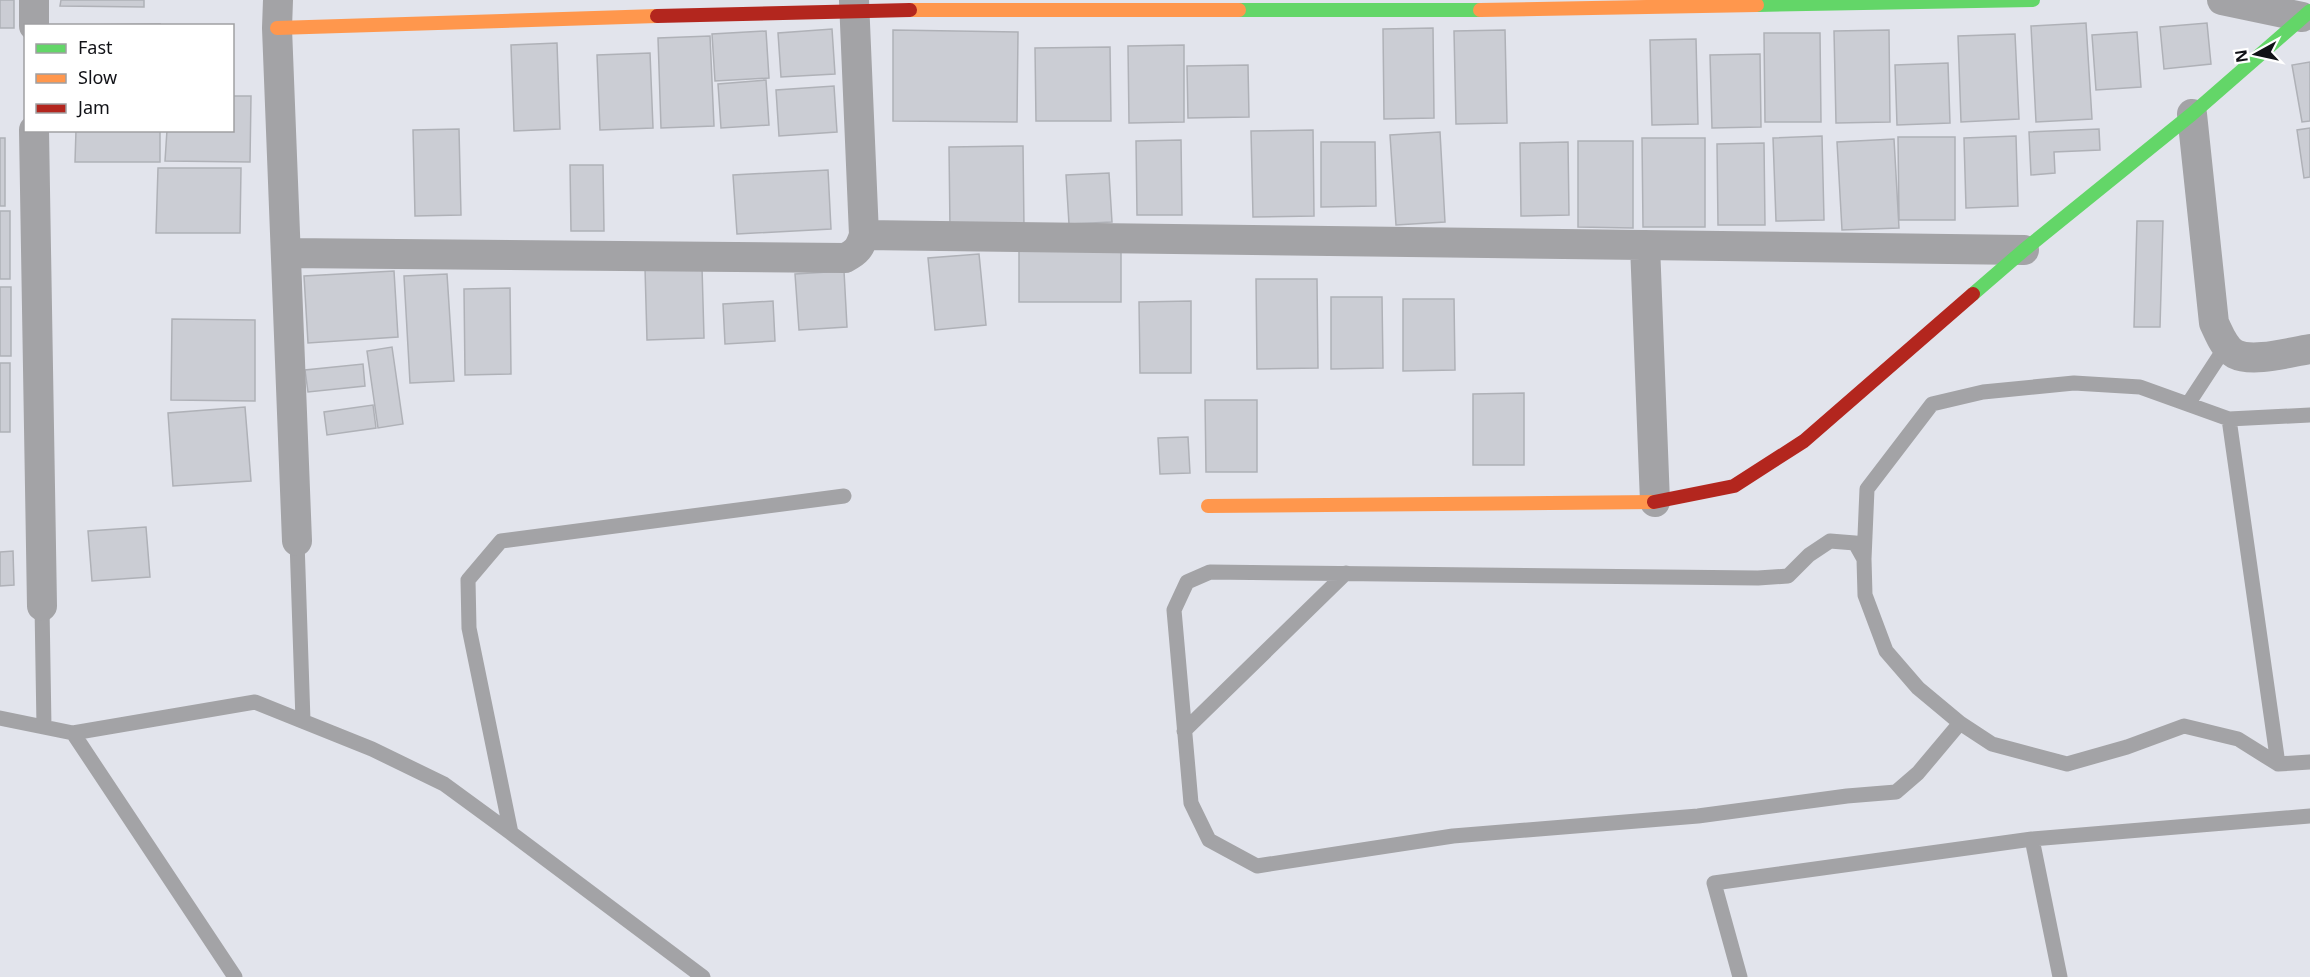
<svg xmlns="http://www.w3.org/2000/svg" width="2310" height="977" font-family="'Noto Sans',sans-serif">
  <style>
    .building { fill: #cbcdd4; stroke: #afb1b7; stroke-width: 1.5 }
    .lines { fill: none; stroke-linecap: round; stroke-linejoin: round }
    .lane { stroke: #a3a3a6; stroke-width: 15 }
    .street { stroke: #a3a3a6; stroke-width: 30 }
    .fast { stroke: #63d668; stroke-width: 14 }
    .slow { stroke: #ff974d; stroke-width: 14 }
    .jam { stroke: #b3261e; stroke-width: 14 }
  </style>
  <rect width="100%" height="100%" fill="#e2e4ec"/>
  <path class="building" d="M0 0H14V28H0Z
    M61 0H144V7L60 6Z
    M2086 23 2092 119 2036 122 2031 26Z
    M2207 23 2211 64 2164 69 2160 27Z
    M160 24V26H77V25Z
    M1433 28 1434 118 1384 119 1383 29Z
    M832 29 835 74 781 77 778 33Z
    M893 30 1018 32 1017 122 893 121Z
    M1505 30 1507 123 1456 124 1454 31Z
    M1889 30 1890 122 1836 123 1834 31Z
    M766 31 769 78 715 81 712 34Z
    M2137 32 2141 87 2096 90 2092 35Z
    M1764 33H1820L1821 122H1765Z
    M2015 34 2019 119 1961 122 1958 36Z
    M710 36 714 126 661 128 658 38Z
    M1696 39 1698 124 1652 125 1650 40Z
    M557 43 560 129 514 131 511 45Z
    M1184 45V122L1129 123 1128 46Z
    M1110 47 1111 121H1036L1035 48Z
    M650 53 653 128 600 130 597 55Z
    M1760 54 1761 127 1712 128 1710 55Z
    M2310 62V121L2302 122 2292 65Z
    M1948 63 1950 123 1897 125 1895 65Z
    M1248 65 1249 117 1188 118 1187 66Z
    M766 80 769 125 721 128 718 84Z
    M834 86 837 132 779 136 776 90Z
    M232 96H251L250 162 165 161 167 130H232Z
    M2310 128V177L2304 178 2297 130Z
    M459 129 461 215 415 216 413 130Z
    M2099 129 2100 150 2054 152 2055 173 2031 175 2029 132Z
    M76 130H160V162H75Z
    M1313 130 1314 216 1253 217 1251 131Z
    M1440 132 1445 222 1396 225 1390 135Z
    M1822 136 1824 220 1776 221 1773 138Z
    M2016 136 2018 206 1966 208 1964 138Z
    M1898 137H1955V220H1899Z
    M0 138H5V206H0Z
    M1642 138H1705V227H1643Z
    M1894 139 1899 228 1842 230 1837 142Z
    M1181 140 1182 215H1137L1136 141Z
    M1578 141H1633V228L1578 227Z
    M1321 142H1375L1376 206 1321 207Z
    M1568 142 1569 215 1521 216 1520 143Z
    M1764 143 1765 225H1718L1717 144Z
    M1023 146 1024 228 950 229 949 147Z
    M570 165H603L604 231H571Z
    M158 168H241L240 233H156Z
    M828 170 831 229 737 234 733 175Z
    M1109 173 1112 222 1069 224 1066 175Z
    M0 211H10V279H0Z
    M2137 221H2163L2160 327H2134Z
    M1019 245H1121V302H1019Z
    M979 254 986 325 935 330 928 258Z
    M702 267 704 338 647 340 645 268Z
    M394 271 398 337 308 343 304 276Z
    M844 271 847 327 799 330 795 274Z
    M447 274 454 381 410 383 404 276Z
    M1256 279H1317L1318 368 1257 369Z
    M0 287H11V356H0Z
    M510 288 511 374 465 375 464 289Z
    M1331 297H1382L1383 368 1331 369Z
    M1403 299H1454L1455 370 1403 371Z
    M773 301 775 341 725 344 723 304Z
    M1191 301V373H1140L1139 302Z
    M172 319 255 320V401L171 400Z
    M392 347 403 424 378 428 367 351Z
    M0 363H10V432H0Z
    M363 364 365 386 308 392 305 370Z
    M1524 393V465H1473V394Z
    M1205 400H1257V472H1206Z
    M373 405 376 428 327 435 324 412Z
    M245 407 251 481 173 486 168 413Z
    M1188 437 1190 473 1160 474 1158 438Z
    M146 527 150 577 92 581 88 531Z
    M13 551 14 585 0 586V552Z"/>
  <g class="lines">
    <path class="lane" d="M2188 404 2226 346
      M2229 419 2278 764
      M297 541 303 721
      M1864 559 1867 489 1932 404 1983 392 2074 383 2140 387 2229 419 2310 415
      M42 606 44 727
      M0 718 73 733 235 977
      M1960 723 1918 773 1896 792 1847 796 1698 816 1453 836 1257 866 1209 840 1191 803 1174 610 1187 582 1210 572 1758 578 1788 576 1809 555 1830 541 1855 543 1864 559 1865 595 1886 651 1918 688 1960 723 1992 744 2067 764 2127 747 2184 726 2238 739 2278 764 2310 762
      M1184 731 1346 573
      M73 733 255 702 372 749 444 784 511 833
      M2032 839 2060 977
      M703 977 511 833 469 628 468 580 501 541 844 496
      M1740 977 1714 883 2032 839 2310 816"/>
    <path class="street" d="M278 0 277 28 297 541
      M2222 0 2302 17
      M34 26V0
      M2192 114 2214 323C2219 333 2224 348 2235 354 2253 363 2290 352 2310 349
      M34 130 42 606
      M864 235 2024 250
      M1645 245 1655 502
      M286 253 845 258C857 252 860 248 864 235L854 0"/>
    <path class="fast" d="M1757 5 2033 0
      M1239 10H1480
      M1973 294 2024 250 2192 114 2310 11"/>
    <path class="slow" d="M910 10H1239
      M1480 10 1757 5
      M277 28 657 16
      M1208 506 1654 502"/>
    <path class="jam" d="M657 16 910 10
      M1654 502 1734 486 1804 441 1973 294"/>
  </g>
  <rect x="24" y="24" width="210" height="108" fill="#ffffff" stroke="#a0a0a2" stroke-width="1.5"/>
  <rect x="36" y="44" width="30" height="9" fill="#63d668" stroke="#a0a0a2" stroke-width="1.5"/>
  <text x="78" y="54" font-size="18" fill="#111217">Fast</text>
  <rect x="36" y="74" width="30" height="9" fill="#ff974d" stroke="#a0a0a2" stroke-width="1.5"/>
  <text x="78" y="84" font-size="18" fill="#111217">Slow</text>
  <rect x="36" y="104" width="30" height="9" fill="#b3261e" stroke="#a0a0a2" stroke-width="1.5"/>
  <text x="78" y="114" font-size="18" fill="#111217">Jam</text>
  <g transform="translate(2256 54) rotate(262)" stroke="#ffffff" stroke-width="4.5" paint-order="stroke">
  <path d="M0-4.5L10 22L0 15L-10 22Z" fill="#111217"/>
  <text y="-9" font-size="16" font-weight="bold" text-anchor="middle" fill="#111217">N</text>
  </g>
</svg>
